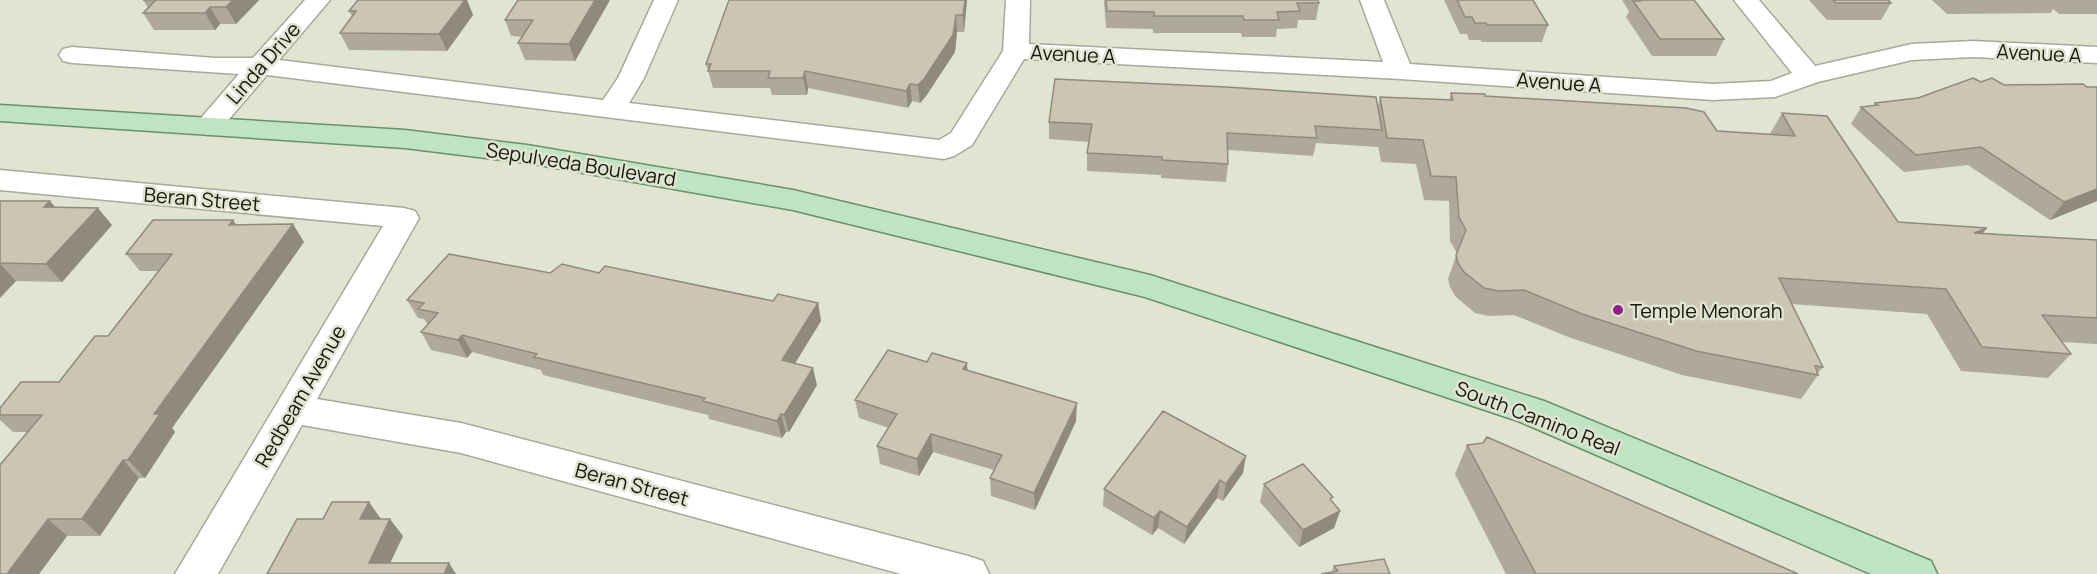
<svg xmlns="http://www.w3.org/2000/svg" width="2097" height="574" font-family="Manrope,sans-serif">
  <style>
    .lines { fill: none; stroke-linecap: round; stroke-linejoin: round }
    .minor-casing { stroke: #a6aa98; stroke-width: 3 }
    .primary-casing { stroke: #689168; stroke-width: 3 }
    .minor { fill: #fff; fill-rule: evenodd }
    .primary { fill: #bfe4c1; fill-rule: evenodd }
    .wall { fill: #afa99a }
    .shaded-wall { fill: #8f8a7d }
    .building { fill: #ccc5b3; stroke: #8f8a7d; stroke-width: 1.5 }
    .poi-dot { fill: #8f2387; stroke: #e0e4d1; stroke-width: 2 }
    .labels { text-anchor: middle; dominant-baseline: central; stroke-width: 5; stroke-linejoin: round; paint-order: stroke }
    .street-label { font-size: 20px; fill: #161710; stroke: #e0e4d1 }
    .poi-label { font-size: 20px; fill: #161710; stroke: #e0e4d1; text-anchor: start }
  </style>
  <rect width="100%" height="100%" fill="#e0e4d1"/>
  <g class="lines">
    <defs>
      <path id="minor" d="M305 0H330L279 60 603 100 618 78 654 0H678L644 78 629 103 939 140 951 133 1003 51 1006 0H1030L1029 44 1383 62 1360 0H1384L1410 64 1713 84 1771 81 1792 73 1734 0H1759L1815 66 1912 44 1973 41 2097 47V63L1973 57 1912 60 1818 82 1775 97 1713 100 1400 79 1024 59 972 145 954 156 944 159 267 75 218 132 208 135 198 132 194 126 239 74 72 63 63 61 59 55 63 49 72 47 215 58H253Z
        M0 170 404 208 415 211 419 218 317 399 461 423 968 556 983 561 989 574H901L461 453 302 425 218 574H175L383 226 0 190Z"/>
      <path id="primary" d="M0 105 405 130 527 145 793 190 1150 275 1544 401 1931 561 1937 574H1871L1518 421 1145 297 793 210 527 163 405 148 0 121Z"/>
    </defs>
    <use href="#minor" class="minor-casing"/>
    <use href="#primary" class="primary-casing"/>
    <use href="#minor" class="minor"/>
    <use href="#primary" class="primary"/>
  </g>
  <path class="wall" d="M143 0H259L236 24H220L215 30H154L143 13 148 8Z
    M358 0H467L473 15 447 51 349 50 340 33 352 16 349 11Z
    M518 0H610L575 61 525 60 518 43 523 37 511 36 505 20Z
    M729 0H967L964 32H957L955 52 926 96 920 103 912 101 908 108 808 88 807 95H772L770 88H713L706 64Z
    M1104 0H1318L1319 3 1316 20H1298L1297 28 1277 29 1276 37H1242L1241 33H1153V29L1106 28Z
    M1444 0H1533L1548 25 1542 42H1482L1480 40H1469L1467 34H1460Z
    M1622 0H1694L1724 39 1716 56H1652L1626 17 1629 11Z
    M1809 0H1888L1891 3 1881 20H1827Z
    M1932 0H2097V14H2059L2053 9 2051 13 1947 14Z
    M1981 82 2004 85 2097 87V201L2050 220 1968 165 1904 172 1851 124 1861 107 1873 106 1875 103 1918 98Z
    M1451 93 1485 96 1717 131 1770 134 1782 113 1898 222 1982 233 2097 240V344L2062 342 2071 354 2048 378 1961 371 1927 314 1792 304 1823 367 1818 373V375L1801 399 1682 375 1571 338 1514 315 1489 316 1475 313 1455 296 1450 287 1448 279 1457 253 1450 241 1449 201 1424 200 1416 164 1381 162 1378 145V147L1316 143 1313 156 1228 150V164L1226 182 1161 178V175L1087 171V153L1089 142 1049 139V122L1378 107 1380 97 1449 100Z
    M0 201H50L55 207 112 225 62 282 16 281 0 298Z
    M233 220 236 225 304 242 172 428 175 432 145 478H139L100 536H67L39 574H0L27 432H13L0 420V408L59 382 108 336 158 271H140L126 254Z
    M550 273H599L773 301 818 303 821 321 795 363 817 385 789 432H786L782 438 709 419 708 415 543 375 541 370 472 352 467 358 431 350 421 332 428 325 424 319 418 318 407 300Z
    M927 362 967 371 1076 421 1035 510 991 496 990 478 994 470 933 452 919 476 880 464 877 446 889 428 859 418 855 400Z
    M1467 445 1798 574H1506L1455 474Z
    M1243 473 1223 501 1217 498 1184 544 1158 528 1152 535 1103 506 1104 489Z
    M1264 484 1331 501 1340 511 1334 528 1299 547 1260 502Z
    M1334 566 1390 574 1332 572Z"/>
  <path class="shaded-wall" d="M233 0H259L236 24 226 7Z
    M465 0H467L473 15 447 51 439 34Z
    M595 0H610L575 61 569 44Z
    M965 0H967L964 32 963 15Z
    M210 7 220 24 215 30 205 13Z
    M956 15 957 32 955 52 926 96 920 103 918 85Z
    M805 71 808 88 807 95 803 78Z
    M910 84 912 101 908 108 906 91Z
    M2097 189V201L2050 220 2064 202Z
    M50 201 64 219 44 207Z
    M98 208 112 225 62 282 46 264Z
    M233 220 245 238 229 225Z
    M293 224 304 242 172 428 175 432 145 478 128 460 154 414Z
    M1987 228 1968 252 1974 233Z
    M0 264 16 281 0 298Z
    M818 303 821 321 786 378 782 360Z
    M462 335 472 352 467 358 458 340Z
    M967 363 968 380 963 369Z
    M813 368 817 385 789 432 784 415Z
    M1077 403 1076 421 1035 510 1034 493Z
    M781 414 786 432 782 438 777 421Z
    M931 434 933 452 919 476 917 459Z
    M1246 456 1243 473 1223 501 1226 484Z
    M123 460 139 478 100 536 82 519Z
    M1220 480 1217 498 1184 544 1187 527Z
    M369 502 381 519H360Z
    M1160 511 1158 528 1152 535 1154 518Z
    M1340 511 1334 528 1299 547 1303 530Z
    M48 519 67 536 39 574H7Z
    M390 519 403 536 385 574 369 563Z
    M449 563 456 574H444Z"/>
  <path class="building" d="M143 0H233L226 7H210L205 13H143L156 0Z
    M358 0H465L439 34 340 33 356 11H349Z
    M518 0H595L569 44 518 43 533 20H505Z
    M729 0H965L963 15H956L953 35 924 79 918 85 910 84 906 91 805 71 803 78H768L770 71H708L711 64H706Z
    M1106 0H1318L1319 3H1297L1300 11 1277 12 1279 20H1244L1243 16H1154V12L1107 11Z
    M1457 0H1533L1548 25H1487L1486 23H1475L1472 17H1465Z
    M1640 0H1694L1724 39H1660L1633 1H1640Z
    M1833 0H1888L1891 3H1836Z
    M1973 78 1981 82 1992 78 2004 85 2083 84 2087 87H2097V189L2064 202 1981 147 1916 155 1861 107 1878 105 1875 103 1918 98Z
    M1055 79 1226 87 1376 97 1382 130 1315 126 1317 138 1227 133 1228 164 1162 160V157L1087 153 1092 124 1049 122Z
    M1451 93 1485 94V96L1686 108 1704 112 1717 131 1795 136 1782 113 1827 116 1898 222 1987 228 1974 233 2097 240V318L2042 315 2071 354 1982 347 1946 289 1779 278 1823 367 1815 366 1818 375 1696 351 1582 314 1524 290 1499 291 1484 288 1464 272 1458 263 1456 255 1466 230 1459 217 1456 177 1431 176 1423 140 1387 138 1380 97 1453 100Z
    M0 201H50L44 207 98 208 46 264 0 263Z
    M153 220H233L229 225 293 224 154 414H160L128 460H123L82 519H48L7 574H0V465L42 415H0V408L21 382H59L95 336H108L172 254H126Z
    M449 254 550 273 562 264 599 273 605 266 773 301 778 294 818 303 782 360 813 368 784 415 781 414 777 421 703 401 705 398 534 357 537 354 462 335 458 340 421 332 438 313 418 309 424 303 407 300Z
    M888 350 927 362 932 353 967 363 963 369 1077 403 1034 493 990 478 1002 455 931 434 917 459 877 446 897 414 855 400Z
    M1163 411 1246 456 1226 484 1220 480 1187 527 1160 511 1154 518 1104 489Z
    M1487 437 1798 574H1536L1467 445 1483 443Z
    M1303 464 1333 497 1330 499 1340 511 1303 530 1264 484Z
    M332 502H369L360 519H390L369 563H449L444 574H267L297 519H323Z
    M1384 559 1390 574H1321L1338 571 1334 566Z"/>
  <circle class="poi-dot" cx="1618" cy="310" r="6"/>
  <g class="labels">
    <g class="street-label">
      <text transform="translate(2039 53) rotate(3)">Avenue A</text>
      <text transform="translate(1073 54) rotate(3)">Avenue A</text>
      <text transform="translate(263 63) rotate(-49)">Linda Drive</text>
      <text transform="translate(1559 82) rotate(4)">Avenue A</text>
      <text transform="translate(581 164) rotate(9)">Sepulveda Boulevard</text>
      <text transform="translate(202 199) rotate(5)">Beran Street</text>
      <text transform="translate(300 396) rotate(-60)">Redbeam Avenue</text>
      <text transform="translate(1538 418) rotate(21)">South Camino Real</text>
      <text transform="translate(632 484) rotate(15)">Beran Street</text>
    </g>
    <g class="poi-label">
      <text x="1630" y="310">Temple Menorah</text>
    </g>
  </g>
</svg>
